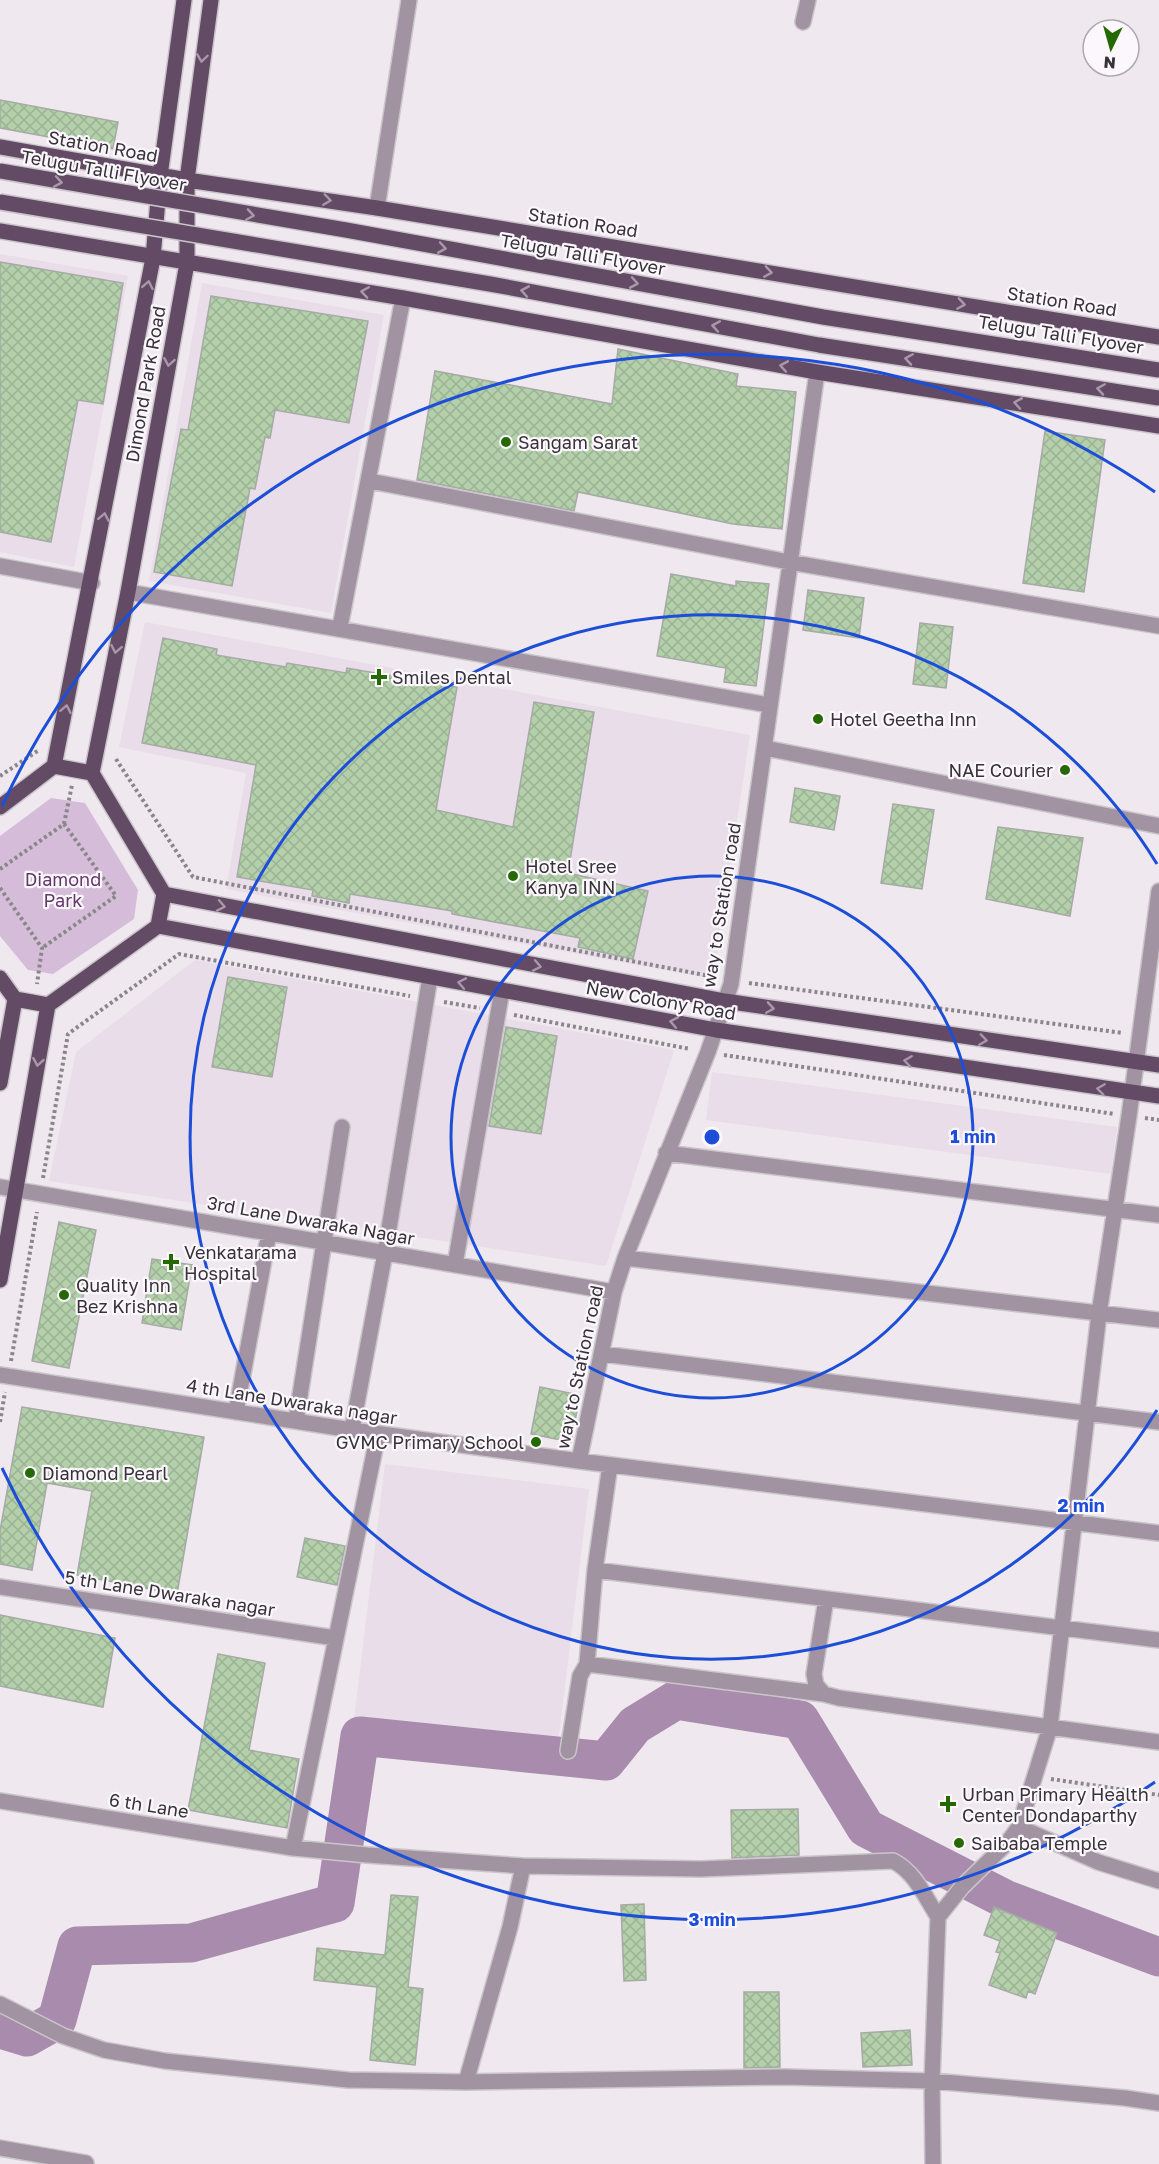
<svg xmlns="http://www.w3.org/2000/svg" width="1159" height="2164" font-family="'Golos Text',sans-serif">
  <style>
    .built { fill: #e8dde9 }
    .green { fill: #d5bcd8 }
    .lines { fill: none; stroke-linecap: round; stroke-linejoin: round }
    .river { stroke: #a98bad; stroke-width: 39 }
    .building { fill: url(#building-cross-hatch); stroke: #a6aaa4; stroke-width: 1.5 }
    .minor-casing { stroke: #cac5ca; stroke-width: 18 }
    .major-casing { stroke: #cac5ca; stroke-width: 18 }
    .path { stroke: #8a868b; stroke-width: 4; stroke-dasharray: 3 3; stroke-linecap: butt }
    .minor { stroke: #a193a2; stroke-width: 15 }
    .major { stroke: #634b65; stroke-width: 15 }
    .major-bridge-casing { stroke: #cac5ca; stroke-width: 18; stroke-linecap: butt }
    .major-bridge { stroke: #634b65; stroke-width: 15 }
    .oneway { stroke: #a898a9 }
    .ring { fill: none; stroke: #1d4ed8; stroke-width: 3 }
    .poi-dot { fill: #256a01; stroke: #fcf7fd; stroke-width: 2 }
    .labels { text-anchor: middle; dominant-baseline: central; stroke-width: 4.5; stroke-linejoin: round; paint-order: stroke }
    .street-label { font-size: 18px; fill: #353336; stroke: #fcf7fd }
    .poi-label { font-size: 18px; fill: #353336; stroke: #fcf7fd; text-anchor: start }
    .park-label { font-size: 18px; fill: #623967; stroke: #fcf7fd }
    .centre { fill: #1d4ed8; stroke: #fcf7fd; stroke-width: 3 }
    .ring-label { font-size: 18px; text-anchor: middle; font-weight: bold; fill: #1d4ed8; stroke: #fcf7fd; stroke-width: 4.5; stroke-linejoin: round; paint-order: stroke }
  </style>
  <defs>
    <pattern id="building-cross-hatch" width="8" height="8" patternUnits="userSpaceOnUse" patternTransform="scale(1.5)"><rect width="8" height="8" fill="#b3d0ab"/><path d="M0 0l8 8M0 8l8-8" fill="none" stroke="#9bb394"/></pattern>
  </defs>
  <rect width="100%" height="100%" fill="#efe9ef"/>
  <path class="built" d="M0 254 128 276 74 567 0 552Z
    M202 283 384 315 331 613 149 581Z
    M145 622 750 735 713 979 226 889 246 773 119 747Z
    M195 960 674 1050 606 1266 49 1181 76 1052Z
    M712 1072 1117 1127 1111 1174 706 1120Z
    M385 1464 589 1489 558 1744 354 1719Z"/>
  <path class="green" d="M51 798 85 803 138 890 134 919 53 974 28 970 0 936V836Z"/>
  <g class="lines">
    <path class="river" d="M0 2029 27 2037 57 2020 77 1946 191 1943 335 1903 360 1736 606 1761 635 1725 676 1700 800 1720 866 1828 1007 1900 1159 1957"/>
  </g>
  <path class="building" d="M0 100 118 122 113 149 0 128Z
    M0 262 123 283 103 404 78 400 51 542 0 532Z
    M211 296 368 321 349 423 275 410 270 438 265 437 255 489 250 488 232 586 154 572 181 429 188 430Z
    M618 349 738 374 736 386 796 392 782 529 733 524 578 492 574 511 417 480 435 371 612 404Z
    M1045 431 1105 440 1084 592 1023 583Z
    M671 574 736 586V581L769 584 756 686 724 682 726 668 657 656Z
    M808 590 864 598 859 638 803 630Z
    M920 623 953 627 946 688 913 684Z
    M163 638 217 649 216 655 286 667 287 663 346 673 347 668 457 687 436 810 513 827 534 702 594 712 568 873 648 891 633 959 578 947 580 938 452 914V911L350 894 349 903 312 896 313 890 237 877 256 765 142 743Z
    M795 788 840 796 834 830 790 822Z
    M893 804 934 810 922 889 881 883Z
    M998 827 1083 838 1070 916 986 899Z
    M228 977 287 987 272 1077 212 1067Z
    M506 1027 557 1036 541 1134 489 1126Z
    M59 1222 96 1230 69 1368 32 1361Z
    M152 1259 192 1265 181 1330 142 1323Z
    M540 1387 580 1395 571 1442 531 1434Z
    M22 1407 204 1437 177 1594 77 1575 92 1491 47 1483 32 1570 0 1564V1531Z
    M305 1538 345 1546 337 1585 297 1577Z
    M0 1615 115 1638 103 1707 0 1686Z
    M218 1654 265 1663 249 1750 299 1759 287 1828 188 1810Z
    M798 1809 799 1855 732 1858 731 1810Z
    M391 1895 418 1897 408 1987 423 1989 415 2065 370 2060 377 1987 314 1980 317 1948 385 1955Z
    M644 1904 646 1980 624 1981 621 1905Z
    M994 1907 1057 1933 1035 1994 1028 1991 1026 1998 989 1985 1000 1953 996 1952 1000 1941 984 1935Z
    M744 1992H779L780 2067 744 2068Z
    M910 2030 912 2065 863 2067 861 2033Z"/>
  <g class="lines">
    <defs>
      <path id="minor" d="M803 22 808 0
        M377 208 409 0
        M370 481 789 562 1159 626
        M0 566 92 583
        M128 592 769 705
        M340 627 403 298
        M765 748 1159 826
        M666 1153 1159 1215
        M0 1187 614 1292
        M625 1258 1159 1320
        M455 1265 502 990
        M602 1354 1159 1422
        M0 1375 352 1430 579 1461 1159 1533
        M236 1412 269 1233
        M296 1421 342 1127
        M352 1430 385 1253 430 977
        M579 1461 614 1292 625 1258 708 1052 731 984 817 372
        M595 1570 1159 1640
        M0 1587 335 1638
        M587 1664 824 1694 839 1698 1159 1742
        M824 1694 816 1685 814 1674 826 1599
        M568 1751 580 1676 587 1664 595 1570 610 1465
        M0 1801 293 1848 367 1855 523 1866 701 1869 893 1861C915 1872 925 1897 938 1917
        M1019 1827 1098 1862 1159 1881
        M293 1848 378 1434
        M0 2004 63 2036 104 2050 165 2061 348 2080 466 2082 785 2077 932 2081 938 1917 962 1887 1007 1843 1019 1827 1050 1727 1099 1314 1129 1116 1159 891
        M466 2082 510 1927 523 1866
        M0 2148 86 2163
        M933 2164 932 2081 1125 2098 1159 2103"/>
      <path id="major" d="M0 147 187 180 377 208 1159 337
        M0 231 403 298 817 372 1159 426
        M54 766 153 258 160 176 184 0
        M92 773 128 592 187 263V180L211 0
        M0 807 54 766 92 773 164 894 158 926 48 1005 15 999 0 978
        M164 894 725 1001 1159 1065
        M158 926 716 1030 1159 1096
        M0 1083 15 999
        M0 1280 48 1005"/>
    </defs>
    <use href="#minor" class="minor-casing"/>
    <use href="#major" class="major-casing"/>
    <path class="path" d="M116 759 193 877 715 977
      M0 776 39 750
      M64 824 72 785
      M0 869 64 824 116 896 42 948
      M0 888 42 948 37 984
      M749 983 1123 1033
      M444 1002 480 1008
      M514 1015 690 1049
      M724 1055 1114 1114
      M1145 1118 1159 1120
      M43 1178 68 1034 179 954 410 996
      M11 1361 37 1212
      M0 1422 5 1392
      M1051 1779 1159 1795"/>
    <use href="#minor" class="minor"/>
    <use href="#major" class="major"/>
    <defs>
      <path id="major-bridge" d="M0 171 346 230 823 317 1159 370
        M0 202 490 284 819 345 1159 398"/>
    </defs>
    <use href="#major-bridge" class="major-bridge-casing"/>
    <use href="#major-bridge" class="major-bridge"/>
  </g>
  <defs><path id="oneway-chevron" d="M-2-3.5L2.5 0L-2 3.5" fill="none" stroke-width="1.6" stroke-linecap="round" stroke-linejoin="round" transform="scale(1.5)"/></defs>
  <g class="oneway">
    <use href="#oneway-chevron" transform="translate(202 58) rotate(98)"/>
    <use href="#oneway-chevron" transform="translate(58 182) rotate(10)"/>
    <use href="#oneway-chevron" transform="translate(327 200) rotate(8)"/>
    <use href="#oneway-chevron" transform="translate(250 215) rotate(9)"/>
    <use href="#oneway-chevron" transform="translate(442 248) rotate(10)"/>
    <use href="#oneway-chevron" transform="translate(768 272) rotate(9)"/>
    <use href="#oneway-chevron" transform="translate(634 283) rotate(10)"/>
    <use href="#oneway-chevron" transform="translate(148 285) rotate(-79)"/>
    <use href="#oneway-chevron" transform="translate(525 291) rotate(-170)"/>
    <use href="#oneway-chevron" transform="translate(365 292) rotate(-171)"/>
    <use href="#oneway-chevron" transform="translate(961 304) rotate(9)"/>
    <use href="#oneway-chevron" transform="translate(716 326) rotate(-170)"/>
    <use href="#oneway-chevron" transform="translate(909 359) rotate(-171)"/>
    <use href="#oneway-chevron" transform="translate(169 362) rotate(100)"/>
    <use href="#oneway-chevron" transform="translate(784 366) rotate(-170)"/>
    <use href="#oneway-chevron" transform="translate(1101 389) rotate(-171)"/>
    <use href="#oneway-chevron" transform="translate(1018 403) rotate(-170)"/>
    <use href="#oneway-chevron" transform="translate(104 517) rotate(-79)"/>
    <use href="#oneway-chevron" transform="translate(116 649) rotate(101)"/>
    <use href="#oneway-chevron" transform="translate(66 709) rotate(-79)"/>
    <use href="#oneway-chevron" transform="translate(221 906) rotate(11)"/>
    <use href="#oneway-chevron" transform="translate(537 966) rotate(11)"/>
    <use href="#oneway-chevron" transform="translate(462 983) rotate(-169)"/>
    <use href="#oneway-chevron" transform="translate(770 1008) rotate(9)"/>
    <use href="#oneway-chevron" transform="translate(674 1022) rotate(-169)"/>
    <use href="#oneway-chevron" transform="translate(983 1040) rotate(8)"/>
    <use href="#oneway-chevron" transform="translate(908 1061) rotate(-172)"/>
    <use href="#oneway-chevron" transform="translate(38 1062) rotate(100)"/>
    <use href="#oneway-chevron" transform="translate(1101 1089) rotate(-172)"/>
  </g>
  <g class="ring">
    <circle cx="712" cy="1137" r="261"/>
    <path d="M1157 1410A522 522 0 1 1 1157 864"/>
    <path d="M1155 1782A783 783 0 0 1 2 1468M2 806A783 783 0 0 1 1155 492"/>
  </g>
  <g class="poi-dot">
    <circle cx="506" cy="442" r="6"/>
    <path d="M376 668h6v6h6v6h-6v6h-6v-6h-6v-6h6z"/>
    <circle cx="818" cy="719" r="6"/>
    <circle cx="1065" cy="770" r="6"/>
    <circle cx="513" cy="876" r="6"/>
    <path d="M168 1253h6v6h6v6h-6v6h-6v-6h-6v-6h6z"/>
    <circle cx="64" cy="1295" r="6"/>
    <circle cx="536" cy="1442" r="6"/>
    <circle cx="30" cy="1473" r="6"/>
    <path d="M945 1795h6v6h6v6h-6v6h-6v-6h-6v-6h6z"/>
    <circle cx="959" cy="1843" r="6"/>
  </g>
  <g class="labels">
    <g class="street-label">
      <text transform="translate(103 146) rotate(10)">Station Road</text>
      <text transform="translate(104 170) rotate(10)">Telugu Talli Flyover</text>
      <text transform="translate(583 222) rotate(9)">Station Road</text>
      <text transform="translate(583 254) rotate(10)">Telugu Talli Flyover</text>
      <text transform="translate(1062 301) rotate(9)">Station Road</text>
      <text transform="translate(1061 334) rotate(9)">Telugu Talli Flyover</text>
      <text transform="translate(145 384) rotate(-80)">Dimond Park Road</text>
      <text transform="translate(721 905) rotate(-81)">way to Station road</text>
      <text transform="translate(661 1000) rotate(10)">New Colony Road</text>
      <text transform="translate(311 1220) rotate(10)">3rd Lane Dwaraka Nagar</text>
      <text transform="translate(579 1367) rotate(-78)">way to Station road</text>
      <text transform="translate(292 1401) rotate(9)">4 th Lane Dwaraka nagar</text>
      <text transform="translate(170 1593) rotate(9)">5 th Lane Dwaraka nagar</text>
      <text transform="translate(149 1805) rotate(9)">6 th Lane</text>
    </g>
    <g class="poi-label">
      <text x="518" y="442">Sangam Sarat</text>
      <text x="392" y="677">Smiles Dental</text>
      <text x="830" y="719">Hotel Geetha Inn</text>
      <text x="1053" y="770" text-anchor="end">NAE Courier</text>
      <text x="525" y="866">Hotel Sree<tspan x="525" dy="21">Kanya INN</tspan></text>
      <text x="184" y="1252">Venkatarama<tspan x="184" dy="21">Hospital</tspan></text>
      <text x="76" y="1285">Quality Inn<tspan x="76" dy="21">Bez Krishna</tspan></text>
      <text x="524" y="1442" text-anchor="end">GVMC Primary School</text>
      <text x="42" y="1473">Diamond Pearl</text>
      <text x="962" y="1794">Urban Primary Health<tspan x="962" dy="21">Center Dondaparthy</tspan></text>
      <text x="971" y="1843">Saibaba Temple</text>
    </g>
    <g class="park-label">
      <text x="63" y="879">Diamond<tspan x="63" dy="21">Park</tspan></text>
    </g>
  </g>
  <circle cx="712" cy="1137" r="9" class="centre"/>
  <g class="ring-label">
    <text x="973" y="1143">1 min</text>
    <text x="1081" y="1512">2 min</text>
    <text x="712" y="1926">3 min</text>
  </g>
  <g transform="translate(1111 48) rotate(185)"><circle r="28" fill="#fcf7fd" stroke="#aca9ad" stroke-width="1.5"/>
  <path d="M0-4.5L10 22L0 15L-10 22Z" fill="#256a01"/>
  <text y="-9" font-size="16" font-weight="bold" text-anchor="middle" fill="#353336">N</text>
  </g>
</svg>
